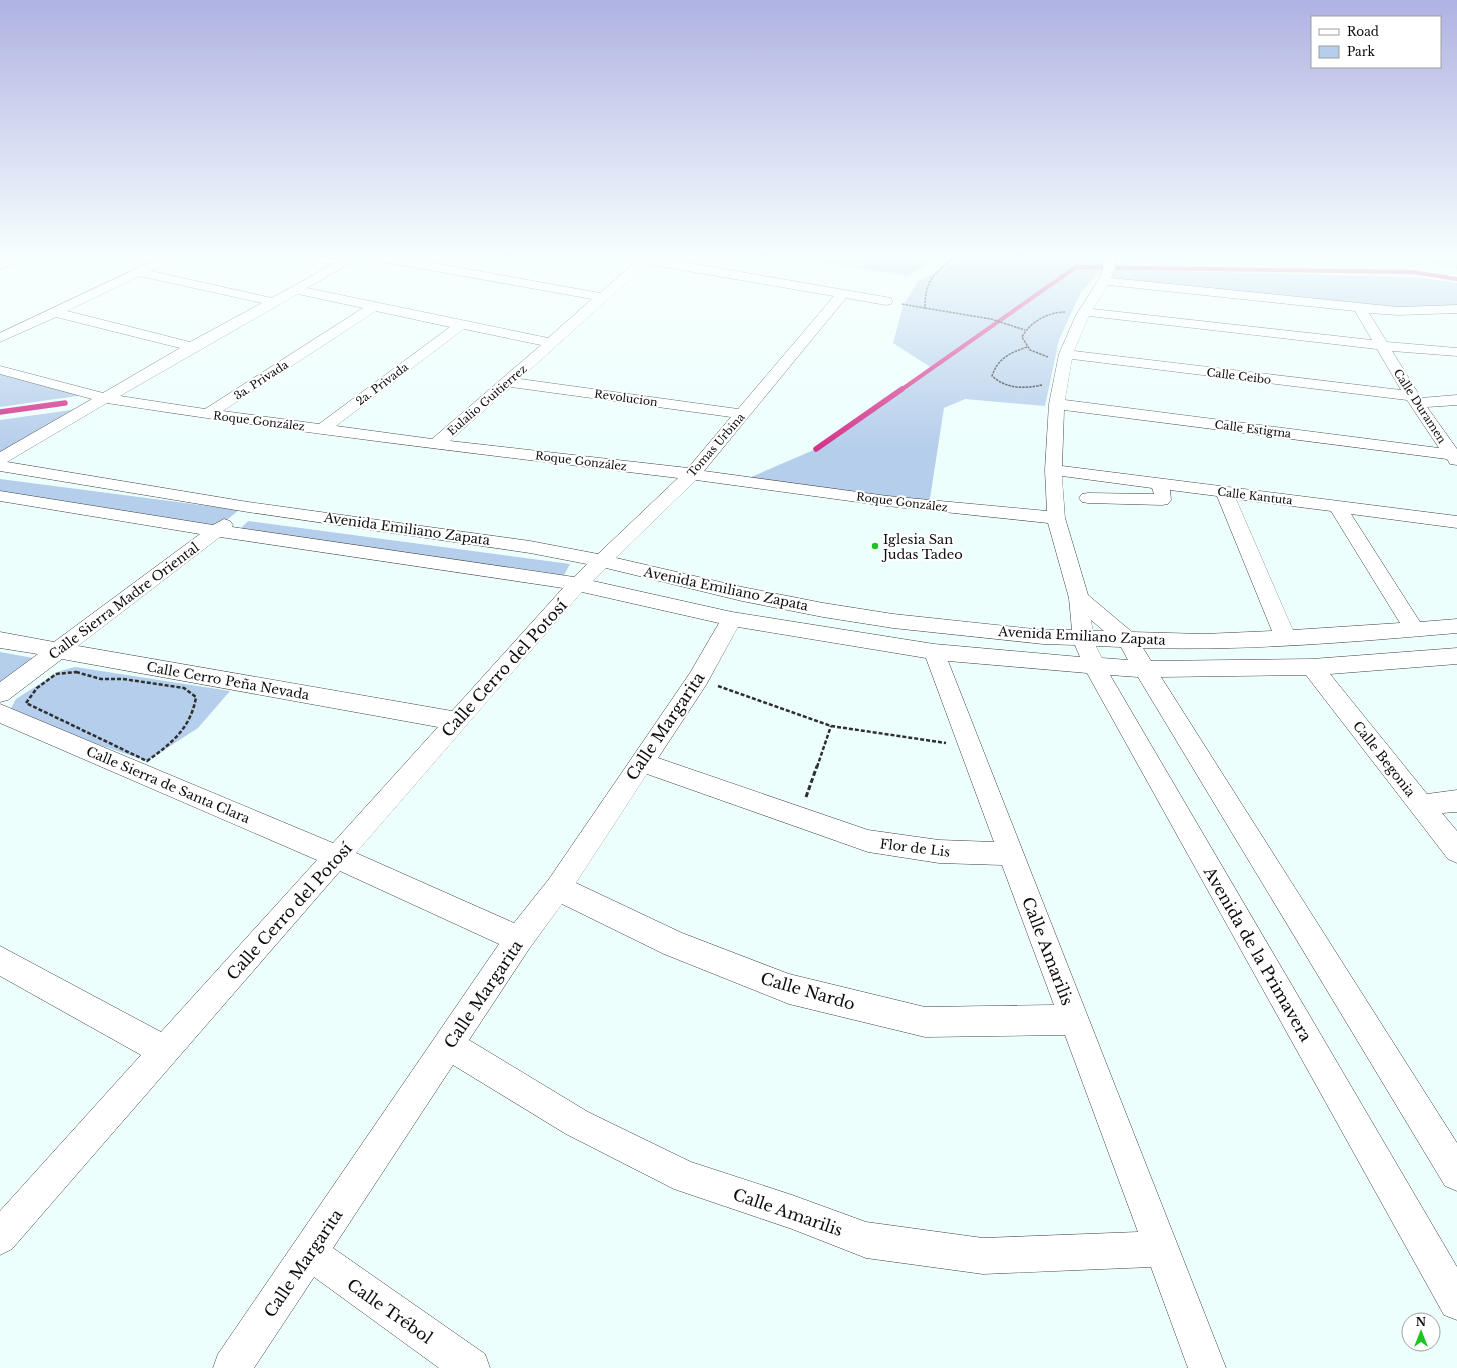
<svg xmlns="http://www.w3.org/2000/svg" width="1457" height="1368" font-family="'Libre Baskerville',serif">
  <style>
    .green { fill: #b5ceeb }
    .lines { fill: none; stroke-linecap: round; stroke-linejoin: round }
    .stream-far1 { stroke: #d43289; stroke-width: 4 }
    .stream { stroke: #d43289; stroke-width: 5.5 }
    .minor-casing { stroke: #404040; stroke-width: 1 }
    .path-far2 { stroke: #2f2f2f; stroke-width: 1.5; stroke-dasharray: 2.5 1; stroke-linecap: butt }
    .path-far1 { stroke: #2f2f2f; stroke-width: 2.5; stroke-dasharray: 4 2; stroke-linecap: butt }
    .path { stroke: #2f2f2f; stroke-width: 3; stroke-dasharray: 5 2.5; stroke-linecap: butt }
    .minor { fill: #fff; fill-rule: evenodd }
    .poi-dot { fill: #1ec420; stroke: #fff; stroke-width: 1.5 }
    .labels { text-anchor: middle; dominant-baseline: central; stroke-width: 4; stroke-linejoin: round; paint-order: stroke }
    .far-street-label { font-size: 11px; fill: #0d0d0d; stroke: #fff }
    .street-label { font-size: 13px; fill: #0d0d0d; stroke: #fff }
    .poi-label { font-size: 13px; fill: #0d0d0d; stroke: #fff; text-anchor: start }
    .near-street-label { font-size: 16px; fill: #0d0d0d; stroke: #fff }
  </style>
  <rect width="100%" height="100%" fill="#edfffd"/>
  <path class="green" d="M785 257H944L907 276Z
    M968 257H1101L1103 265 1099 272 1081 292 1059 340 1045 406 965 399 944 408 929 505 742 481 816 449 932 368 893 343 903 306 918 281Z
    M1229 257H1457V269L1422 262 1231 260Z
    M1109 269 1423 278 1457 283V309L1432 310 1104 281Z
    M0 373 84 395 0 407Z
    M98 400 0 457V420L71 410Z
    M0 479 239 510 212 532 0 499Z
    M248 521 570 564 558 586 234 535Z
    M0 652 44 660 0 690Z
    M75 667 230 691 198 728 147 761 8 714 16 699 60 671Z"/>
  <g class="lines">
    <path class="stream-far1" d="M901 390 1076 267 1412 272 1457 279"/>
    <path class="stream" d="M0 412 65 403
      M816 449 902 389"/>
    <defs>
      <path id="minor" d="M8 257H24L22 260 0 269V261Z
        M161 257H177L151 271 272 298 333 264 308 260 306 257 342 259 346 257H361L307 288 548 338 592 299 379 261 373 257H400L600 293 635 262 628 261 627 257H654L891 298 892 301 891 304 886 305 846 298 704 471 887 496 1047 511 1045 470 1049 404 1059 354 1076 315 1098 281 1103 269V257H1115V269L1111 278 1398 307 1457 305V313L1398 315 1369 313 1387 342 1457 348V356L1392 351 1421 398 1457 395V405L1427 407 1457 449V465L1450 464 1447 459 1064 410 1062 466 1457 516V528L1351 514 1420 622 1457 619V633C1352 642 1248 651 1143 648L1151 661 1312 659 1457 648V664L1330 674 1427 794 1457 790V812L1442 813 1457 831V863L1448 859 1306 675 1161 677 1457 1143V1191L1445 1186 1138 677 1110 675 1457 1267V1320L1444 1315 1087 673 948 661 1226 1368H1188L1151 1267 983 1274 866 1258 792 1229 674 1189 566 1134 453 1065 333 1248 485 1354 490 1368H439L314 1277 254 1368H213L218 1354 499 944 340 871 12 1249 0 1255V1211L141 1055 0 976V946L161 1032 317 860 0 723V704L333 843 438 727 62 659 8 700 0 702V682L38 654 0 648V632L54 642 200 534 0 501V491L213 525 224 519 230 521 233 525 232 527 574 577 587 564 530 553 248 512 0 471V452L92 399 0 374V366L103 393 180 348 56 317 0 342V333ZM647 264 834 296 738 409 520 379ZM140 276 262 303 190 342 67 311ZM1108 285 1355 311 1372 340 1093 309ZM298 294 363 308 205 409 120 396ZM376 311 450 327 319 424 223 411ZM1089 316 1377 349 1401 390 1074 351ZM464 329 541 345 432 439 336 426ZM1072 359 1407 400 1439 448 1065 400ZM511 387 731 417 688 468 450 441ZM107 403C297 433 488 455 678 478L598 554 530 541 248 502 7 462ZM1062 476 1152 488 1154 494 1088 493 1082 494 1079 498 1082 502 1088 503 1162 505 1168 504 1171 500 1170 490 1217 496 1272 631 1204 634 1132 632 1088 595 1065 518ZM696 480 887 506 1048 523 1069 598 1072 630H1043L893 614 823 603 742 587 616 558ZM1236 499 1331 511 1400 623 1293 630ZM220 537 563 588 452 711 78 646ZM606 568 742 601 823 617 893 628 1043 644 1075 645 1080 657 934 644 732 612 593 581ZM582 592 719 623 690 673 549 879 514 923 356 853ZM1091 620 1104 631H1093ZM738 627 926 658 994 842 939 840 868 830 658 758 706 685ZM1096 646 1121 647 1128 660 1102 658ZM647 774 868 852 939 863 1002 865 1054 1005 925 1007 789 974 682 933 576 883ZM562 904 664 954 789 1004 925 1037 1065 1035 1138 1232 983 1238 866 1222 792 1195 691 1162 588 1112 469 1040 529 949Z"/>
    </defs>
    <use href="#minor" class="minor-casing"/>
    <path class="path-far2" d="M902 304 925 308C925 279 934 275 954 257
      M925 308 991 319 1025 330
      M1027 347C1010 353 998 358 992 376 1007 389 1023 389 1042 385
      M1048 357 1030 350 1022 337C1030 322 1048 312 1065 312"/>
    <path class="path-far1" d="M76 672 101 679H123L184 688 196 697C191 728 171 744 147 761L26 703 37 688 56 674Z
      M718 686 831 726 946 743
      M817 767 831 726"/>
    <path class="path" d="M806 797 817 766"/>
    <use href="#minor" class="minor"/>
  </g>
  <linearGradient id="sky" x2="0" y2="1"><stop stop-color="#afb2e2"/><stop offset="0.57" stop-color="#f7fffe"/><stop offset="1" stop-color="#f7fffe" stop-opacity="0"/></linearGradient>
  <rect width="1457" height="449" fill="url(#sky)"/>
  <circle class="poi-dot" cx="875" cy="546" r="4"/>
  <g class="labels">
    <g class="far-street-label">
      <text transform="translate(1239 376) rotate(7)">Calle Ceibo</text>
      <text transform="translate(261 380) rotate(-33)">3a. Privada</text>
      <text transform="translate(382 384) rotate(-37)">2a. Privada</text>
      <text transform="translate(626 398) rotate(8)">Revolucion</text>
      <text transform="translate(487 400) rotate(-41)">Eulalio Guitierrez</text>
      <text transform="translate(1420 406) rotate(57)">Calle Duramen</text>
      <text transform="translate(259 421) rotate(7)">Roque González</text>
      <text transform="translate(1253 429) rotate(7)">Calle Estigma</text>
      <text transform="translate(716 445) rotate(-49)">Tomas Urbina</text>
      <text transform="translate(581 461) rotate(7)">Roque González</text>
      <text transform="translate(1255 496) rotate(7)">Calle Kantuta</text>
      <text transform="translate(902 502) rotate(7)">Roque González</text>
    </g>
    <g class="street-label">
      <text transform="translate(407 529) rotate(8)">Avenida Emiliano Zapata</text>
      <text transform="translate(726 589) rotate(12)">Avenida Emiliano Zapata</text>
      <text transform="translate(124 601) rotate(-37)">Calle Sierra Madre Oriental</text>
      <text transform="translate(1082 636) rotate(3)">Avenida Emiliano Zapata</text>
      <text transform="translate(228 681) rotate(10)">Calle Cerro Peña Nevada</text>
      <text transform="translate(1384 759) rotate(52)">Calle Begonia</text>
      <text transform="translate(168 785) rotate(23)">Calle Sierra de Santa Clara</text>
      <text transform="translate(915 848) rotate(7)">Flor de Lis</text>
    </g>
    <g class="poi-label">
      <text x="883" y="539">Iglesia San<tspan x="883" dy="15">Judas Tadeo</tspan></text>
    </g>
    <g class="near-street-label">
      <text transform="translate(504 668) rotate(-48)">Calle Cerro del Potosí</text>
      <text transform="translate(665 726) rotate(-56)">Calle Margarita</text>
      <text transform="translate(289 911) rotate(-48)">Calle Cerro del Potosí</text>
      <text transform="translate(1048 951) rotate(69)">Calle Amarilis</text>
      <text transform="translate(1258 954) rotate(60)">Avenida de la Primavera</text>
      <text transform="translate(808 991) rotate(16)">Calle Nardo</text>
      <text transform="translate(483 994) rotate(-56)">Calle Margarita</text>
      <text transform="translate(788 1212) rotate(19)">Calle Amarilis</text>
      <text transform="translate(303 1263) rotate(-56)">Calle Margarita</text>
      <text transform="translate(390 1311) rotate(35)">Calle Trébol</text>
    </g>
  </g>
  <rect x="1311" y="16" width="130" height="52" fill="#ffffff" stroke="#9e9e9e"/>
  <rect x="1319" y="29" width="20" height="6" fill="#ffffff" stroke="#9e9e9e"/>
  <text x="1347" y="36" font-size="12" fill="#0d0d0d">Road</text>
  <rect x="1319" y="46" width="20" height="12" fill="#b5ceeb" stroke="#9e9e9e"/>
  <text x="1347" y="56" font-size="12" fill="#0d0d0d">Park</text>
  <g transform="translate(1421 1332)"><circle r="19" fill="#ffffff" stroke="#9e9e9e"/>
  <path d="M0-3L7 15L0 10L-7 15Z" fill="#1ec420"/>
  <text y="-6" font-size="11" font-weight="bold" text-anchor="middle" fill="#0d0d0d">N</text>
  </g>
</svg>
